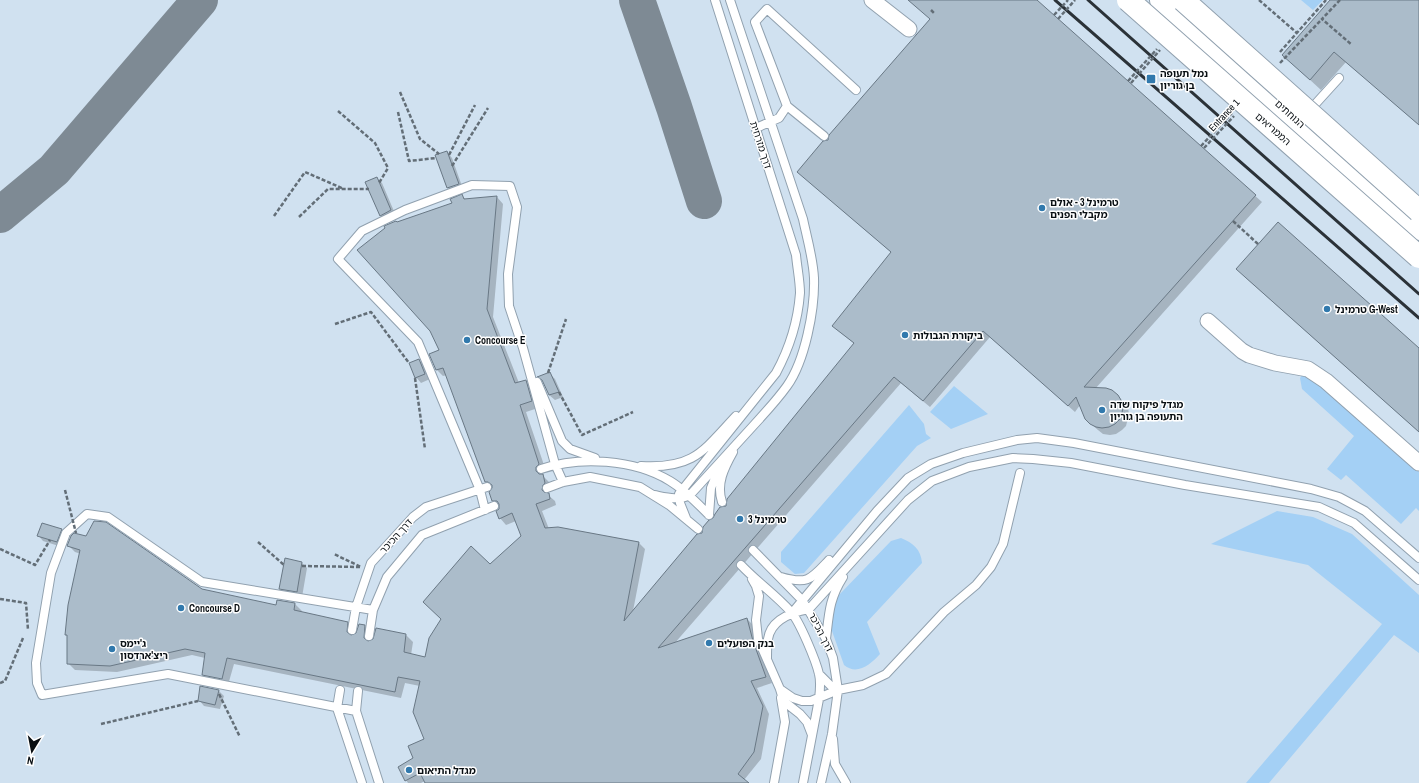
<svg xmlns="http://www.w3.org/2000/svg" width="1419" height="783" font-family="'Archivo Narrow','Noto Sans Hebrew',sans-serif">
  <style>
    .green { fill: #a4d0f5 }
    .shadow { fill: #0003 }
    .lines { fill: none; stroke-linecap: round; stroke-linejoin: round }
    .taxiway { stroke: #7e8a94; stroke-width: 36 }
    .building { fill: #abbcca; stroke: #697885 }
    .lane-casing { stroke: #91a1af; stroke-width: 10 }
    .street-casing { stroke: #91a1af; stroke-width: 17 }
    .secondary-casing { stroke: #91a1af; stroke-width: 24 }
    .path { stroke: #636e77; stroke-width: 2.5; stroke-dasharray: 4 2; stroke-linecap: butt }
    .lane { stroke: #fff; stroke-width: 8 }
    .street { stroke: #fff; stroke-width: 15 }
    .secondary { stroke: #fff; stroke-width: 22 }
    .rail { stroke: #2b3238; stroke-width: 3 }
    .secondary-bridge-casing { stroke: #91a1af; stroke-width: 24; stroke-linecap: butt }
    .path-bridge { stroke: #636e77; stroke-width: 2.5; stroke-dasharray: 4 2; stroke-linecap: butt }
    .secondary-bridge { stroke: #fff; stroke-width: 22 }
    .poi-dot { fill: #3179ad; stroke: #fff; stroke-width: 1.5 }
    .labels { text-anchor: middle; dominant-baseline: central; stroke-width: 3; stroke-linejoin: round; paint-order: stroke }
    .poi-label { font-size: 10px; font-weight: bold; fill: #080e12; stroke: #fff; text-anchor: start }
    .street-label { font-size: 10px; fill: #080e12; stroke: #fff }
  </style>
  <rect width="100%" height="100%" fill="#d0e1f0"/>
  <path class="green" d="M1301 0H1323L1313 10Z
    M1304 373 1312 377 1419 472V511L1416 508 1401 524 1346 475 1341 480 1327 469 1354 436 1302 389 1300 378Z
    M954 386 988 414 951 429 930 412Z
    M909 405 924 424 926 434 931 438 917 446 804 573 795 574 781 562V552Z
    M1277 511 1313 517 1352 534 1419 595V653L1394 635 1269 783H1246L1382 624 1308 565 1211 544Z
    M901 538C913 543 921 549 922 563L867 622 880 654C871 664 857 676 844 665L832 631 831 617 838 596 891 541Z"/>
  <path class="shadow" d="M908 0H1035L1262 202 1095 389 1117 395 1128 408 1129 414 1126 426 1122 430 1116 434 1110 435 1103 434 1098 430 1090 423 1080 405 1075 412 990 337 930 407 901 383 674 644 747 619 754 626 759 649 772 683 757 688 769 714 761 759 744 780 747 783H426L425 781 421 783H408L406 780 414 759 425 740 420 686 405 683 401 698 234 664 228 685 210 681 203 675 205 658 192 655 117 672 75 670 68 663V637L66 635 69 605 81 554 75 552 68 545 202 590 277 607 278 601 295 604 302 611 301 613 347 623 354 629 353 635 365 626 371 633 370 641 406 635 413 642 411 655 426 658 490 565 522 537 516 521 506 525 500 518V507L493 500V489L486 481 447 375 443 376 437 370 440 351 397 223 453 204 462 196 466 200 497 197 503 204 493 317 519 383 526 381 533 388 538 408 526 412 546 471 542 475 549 482 551 490 549 492 548 495 555 501 556 505 542 511 549 529 638 542 645 549 633 611 727 506 855 344 840 332 892 253 798 172 829 140 931 19Z
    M1332 0H1419V125L1346 62 1321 90 1283 55Z
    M447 152 452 158 463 189 453 193 448 188 437 156Z
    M377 178 382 183 396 216 386 221 381 215Z
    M1237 269 1419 349V432L1248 280Z
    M419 360 424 365 430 379 421 383 416 377Z
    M550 374 555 379 563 397 555 400 549 395Z
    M43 524 62 530 67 535 62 547 43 541 38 535Z
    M286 560 302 563 307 568 302 597 286 594 280 589Z
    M219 691 224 696 220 709 204 706 199 700Z"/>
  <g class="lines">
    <path class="taxiway" d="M637 0 674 107 704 201
      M0 215 54 170 200 0"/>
  </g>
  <path class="building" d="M908 0H1037L1256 195 1084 387 1106 388 1112 390 1118 395 1121 400 1123 406 1122 413 1120 419 1115 424 1109 427 1102 428 1096 427 1090 424 1085 419 1076 397 1068 406 983 331 923 401 894 377 658 648 747 618 753 641 766 677 751 681 763 706 754 752 738 774 749 783H425L420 773 405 781 398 767 413 758 408 746 424 739 413 712 420 681 398 677 395 692 227 658 222 679 202 675 205 653 185 649 110 666 67 664V635H65L68 605 80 550 67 546 71 536 74 533 86 536 94 521 106 522 202 589 276 605 277 600 295 603 294 610 348 622 347 632 351 635 356 633 359 624 365 625 364 638 368 641 373 639 376 628 406 634 404 652 425 657 429 638 441 619 423 602 471 546 490 564 521 536 512 513 499 519 496 511 499 509V504L497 501H492L489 492 492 488V485L488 482H485L443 368 436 370 429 354 439 350 430 331 357 250 385 228 384 226 396 221 397 222 452 203 450 199 462 194 464 199 497 196 487 309 515 383 526 380 532 401 520 405 539 464 536 467V471L539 474H543L545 483 543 485 542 490 544 492 549 493 550 499 536 504 545 528 558 527 639 542 624 621 697 534 702 533 703 527 709 520 713 518 715 514 720 507 726 506 727 499 854 343 832 326 891 252 797 172 823 141 828 140 829 135 930 19Z
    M1330 0H1419V125L1334 52 1310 80 1282 55Z
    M447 151 459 184 447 188 435 155Z
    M377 177 391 210 380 216 365 182Z
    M1278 222 1419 348V432L1236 269Z
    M419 359 425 374 415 378 409 363Z
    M550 372 559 392 549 395 542 380 537 377Z
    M42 523 62 529 57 542 37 536Z
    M285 558 302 562 297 592 279 589Z
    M200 686 219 690 215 705 198 701Z"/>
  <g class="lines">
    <defs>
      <path id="lane" d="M1309 111 1339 78
        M756 128 779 118 787 106
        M824 136 787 106 755 22 767 9 856 90
        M537 382 562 441 570 449 595 458
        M641 466C694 469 703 451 736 416
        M541 469C580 456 634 459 670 481 685 490 697 503 709 515
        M547 488 563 482 590 477 640 487 669 505 698 529
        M654 495C665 497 679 501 690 495 711 472 732 449 753 426 765 413 777 400 787 386 805 361 815 309 814 278 813 258 807 238 803 219L730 0
        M722 502C716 484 724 468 733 452
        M485 510 480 490 418 342 338 259 362 231 405 210 472 185 510 186 517 207 508 274 509 306 523 348 555 464 563 482
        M709 515 711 488 720 466
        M686 518 680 503 679 494 776 373C789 349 798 320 800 293 800 281 797 267 796 255L715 0
        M753 550 802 600 826 639 833 658 838 690 832 734 821 783
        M741 565C757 582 776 595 791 612 800 622 816 661 819 674 821 682 820 691 819 699L803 783
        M781 577C808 585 811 579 829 560
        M752 579 756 586 759 596 756 620 758 639 780 689 783 699 786 703 800 714 807 722 812 735
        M792 613 877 511 908 478 931 464 963 453 1017 440 1037 438 1074 443 1311 489 1339 497 1365 511 1419 558
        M352 630 356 607 371 563 413 517 426 507 487 487
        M369 636 373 610 387 577 422 535 494 506
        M826 639C829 614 829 599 843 577
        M767 658C767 652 767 645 768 639 771 619 793 612 809 609L908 500 932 481 969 467 1013 458 1033 459 1071 463 1185 485 1319 507 1354 523 1419 580
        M819 674 831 686 838 690
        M780 689 793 698 802 701H811L838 690 863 685 886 674 944 612 976 585 991 567 1003 544 1020 473
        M340 690 337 708 362 783
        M358 691 356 711 379 783
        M356 711 168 674 42 695 37 683 36 663 51 573 66 533 87 514 108 517 202 582 373 610
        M833 739 835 764 846 783
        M774 783 785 722 781 698"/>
      <path id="street" d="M872 0 909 29
        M1208 321 1242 351 1249 355 1275 363 1308 369 1326 381 1419 463"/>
      <path id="secondary" d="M1161 0 1419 229"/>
    </defs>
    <use href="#lane" class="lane-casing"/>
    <use href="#street" class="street-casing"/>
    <use href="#secondary" class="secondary-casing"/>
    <path class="path" d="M1259 0 1297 33
      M1340 0 1322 19 1352 45
      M931 10 934 13
      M1280 52 1326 0
      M400 92 420 139 439 154
      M338 111 375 143 388 168 379 183
      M398 112 409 161 436 158
      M449 155 475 105
      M452 166 488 108
      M274 216 305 172 344 189
      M299 217 328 189H369
      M1233 221 1258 244
      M335 324 371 312 409 363
      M548 373 566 319
      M415 378 425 449
      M559 392 582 435 633 412
      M258 542 284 565
      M0 549 35 565 50 540
      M302 566 361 567 334 554
      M0 599 26 603 28 630
      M0 683 5 681 23 638
      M219 694 240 737
      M101 724 198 701"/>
    <use href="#lane" class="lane"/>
    <use href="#street" class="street"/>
    <use href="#secondary" class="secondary"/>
    <path class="rail" d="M1055 0 1419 318
      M1088 0 1419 294"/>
    <defs>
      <path id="secondary-bridge" d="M1128 0 1419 257
        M1183 0 1419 211"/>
    </defs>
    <use href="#secondary-bridge" class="secondary-bridge-casing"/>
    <path class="path-bridge" d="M1054 15 1068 0
      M1058 19 1075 0
      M1280 63 1322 19
      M1128 81 1157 49
      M1131 83 1160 50
      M1201 146 1232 113
      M1204 148 1234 116
      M65 490 76 533"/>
    <use href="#secondary-bridge" class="secondary-bridge"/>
  </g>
  <g class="poi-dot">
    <rect x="1146" y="74" width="10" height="10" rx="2"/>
    <circle cx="1042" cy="208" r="4"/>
    <circle cx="1327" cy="309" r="4"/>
    <circle cx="905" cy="335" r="4"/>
    <circle cx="467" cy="340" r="4"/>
    <circle cx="1102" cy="410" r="4"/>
    <circle cx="740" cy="519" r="4"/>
    <circle cx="181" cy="608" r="4"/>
    <circle cx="709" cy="643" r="4"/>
    <circle cx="112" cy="649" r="4"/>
    <circle cx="409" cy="770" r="4"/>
  </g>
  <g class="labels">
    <g class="poi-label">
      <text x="1160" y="73">נמל תעופה<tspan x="1160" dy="12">בן גוריון</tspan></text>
      <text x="1050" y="202">טרמינל 3 - אולם<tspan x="1050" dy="12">מקבלי הפנים</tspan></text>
      <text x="1335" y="309">טרמינל G-West</text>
      <text x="913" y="335">ביקורת הגבולות</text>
      <text x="475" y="340">Concourse E</text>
      <text x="1110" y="404">מגדל פיקוח שדה<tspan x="1110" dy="12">התעופה בן גוריון</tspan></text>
      <text x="748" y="519">טרמינל 3</text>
      <text x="189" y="608">Concourse D</text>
      <text x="120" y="643">ג'יימס<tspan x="120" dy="12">ריצ'ארדסון</tspan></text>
      <text x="717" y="643">בנק הפועלים</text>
      <text x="417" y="770">מגדל התיאום</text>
    </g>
    <g class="street-label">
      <text transform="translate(1290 114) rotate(42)">הנוחתים</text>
      <text transform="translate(1224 115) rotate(-47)">Entrance 1</text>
      <text transform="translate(1273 129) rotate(41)">הממריאים</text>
      <text transform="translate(761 145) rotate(72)">דרך מזרחית</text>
      <text transform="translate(396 536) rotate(-48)">דרך הכיכר</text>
      <text transform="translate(821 632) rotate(63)">דרך הכיכר</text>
    </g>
  </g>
  <g transform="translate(32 751) rotate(190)" stroke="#ffffff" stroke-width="3" paint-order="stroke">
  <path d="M0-3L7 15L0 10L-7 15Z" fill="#080e12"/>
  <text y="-6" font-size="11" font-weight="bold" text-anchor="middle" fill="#080e12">N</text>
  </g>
</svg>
